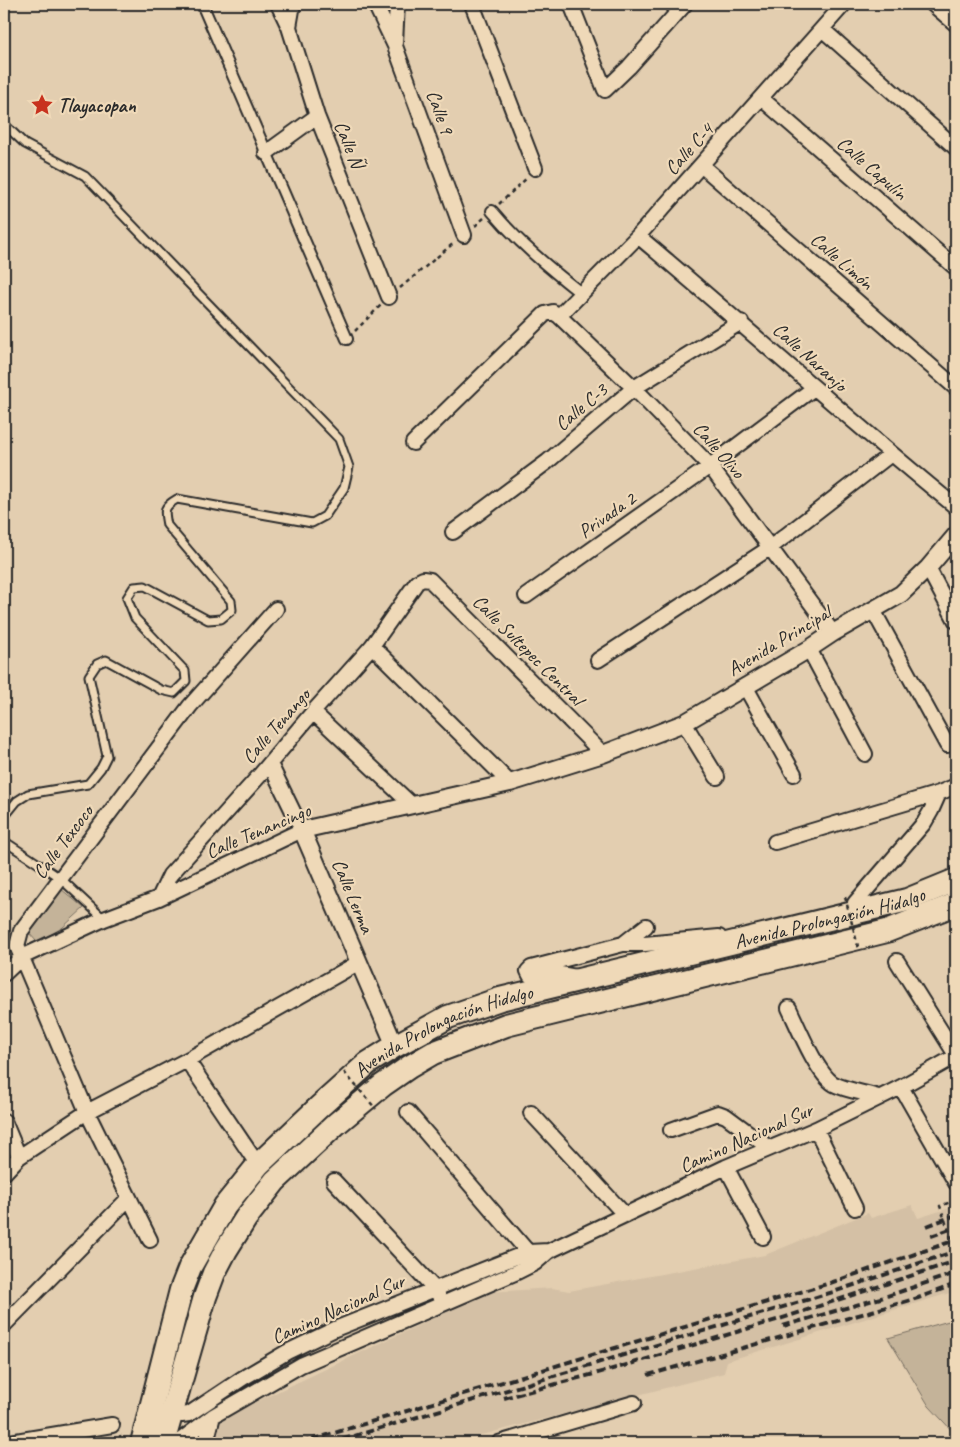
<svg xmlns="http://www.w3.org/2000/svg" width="960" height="1447" font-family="Caveat,sans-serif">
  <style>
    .built { fill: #d4c0a5 }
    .green { fill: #c4b399; stroke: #786f62 }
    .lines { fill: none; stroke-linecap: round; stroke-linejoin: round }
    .service-casing { stroke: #2b2b2b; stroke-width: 11 }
    .pedestrian-casing { stroke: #2b2b2b; stroke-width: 14 }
    .minor-casing { stroke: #2b2b2b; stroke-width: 18 }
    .tertiary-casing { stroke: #2b2b2b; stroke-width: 20 }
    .trunk-casing { stroke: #2b2b2b; stroke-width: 26 }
    .path { stroke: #2b2b2b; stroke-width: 2.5; stroke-dasharray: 4 4; stroke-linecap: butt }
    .service { stroke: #efd9b8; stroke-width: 7 }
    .pedestrian { stroke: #efd9b8; stroke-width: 10 }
    .minor { stroke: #efd9b8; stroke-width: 14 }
    .tertiary { stroke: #efd9b8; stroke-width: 16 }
    .trunk { stroke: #efd9b8; stroke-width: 22 }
    .rail { stroke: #2b2b2b; stroke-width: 4; stroke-dasharray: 8 4; stroke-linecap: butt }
    .path-bridge { stroke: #2b2b2b; stroke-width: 2.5; stroke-dasharray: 4 4; stroke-linecap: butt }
    .labels { text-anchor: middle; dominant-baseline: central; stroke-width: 4.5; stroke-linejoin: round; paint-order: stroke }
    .poi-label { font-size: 20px; font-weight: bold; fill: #2b2b2b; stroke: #efd9b8; text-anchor: start }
    .street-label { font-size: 20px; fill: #2b2b2b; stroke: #efd9b8 }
  </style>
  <rect width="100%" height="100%" fill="#e3ceb0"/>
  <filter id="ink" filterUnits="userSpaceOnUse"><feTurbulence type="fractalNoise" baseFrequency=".02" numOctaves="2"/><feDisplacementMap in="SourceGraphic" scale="10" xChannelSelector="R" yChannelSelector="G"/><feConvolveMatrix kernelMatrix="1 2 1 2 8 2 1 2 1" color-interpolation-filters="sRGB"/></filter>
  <g filter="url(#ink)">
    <path class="built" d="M912 1205 918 1218 956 1206V1291L727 1361 724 1373 450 1443H210L215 1432 226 1416 489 1292 552 1288 569 1291 765 1255 868 1213 871 1218Z"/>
    <path class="green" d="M61 889 84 908 62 928 37 942 28 932Z
      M956 1319V1435L929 1406 888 1338Z"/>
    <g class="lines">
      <defs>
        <path id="service" d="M4 124 25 144 85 176 339 439 349 467 344 488 325 516 312 523 177 499C163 507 164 510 167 525L231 601 232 610 221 619 208 620 145 586 134 587 127 598 135 618 185 671 186 681 174 693 161 690 106 660 97 664 89 676 107 756 101 768 88 784 28 794 17 801 4 817
          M4 841 60 878 104 919"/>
        <path id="pedestrian" d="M202 4 347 339
          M492 211C519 243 549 268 582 294"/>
        <path id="minor" d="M278 4 289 27 317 116 389 297
          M375 4 395 46 464 235
          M472 4 535 168
          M571 4 605 90 629 67 685 4
          M289 27 293 4
          M822 29 956 148
          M395 43 397 4
          M761 98 956 268
          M266 153 317 116
          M701 165 956 388
          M638 236C745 326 848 419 956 507
          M559 316 638 236 844 4
          M413 443 545 314 553 312 559 316 634 388 710 466 833 633
          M453 532 547 462 634 388 741 322
          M928 568 956 621
          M526 596 710 466 814 388
          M873 610 947 745
          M372 646 510 783
          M809 649 865 754
          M598 660 771 547 891 454
          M745 686 794 774
          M313 712 412 805
          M684 723 717 777
          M775 842 939 793 956 786
          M159 898 170 875 260 775 313 712 372 646 417 582 423 579 430 580 603 754
          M855 903 924 823 931 811 939 793
          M623 944H645L719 937
          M897 961 956 1055
          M4 974 22 957 104 919 159 898 302 830 270 764
          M576 977 555 973 530 975 528 971 531 968 623 944 646 926
          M789 1008C798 1027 817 1074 834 1084 845 1090 866 1093 878 1097
          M187 1060 258 1165
          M901 1087 956 1183
          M408 1112 528 1252 532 1258
          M531 1113 625 1215
          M4 1121 19 1157
          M816 1129 855 1208
          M671 1130 718 1113 726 1116 769 1148
          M726 1167 763 1237
          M4 1173 19 1157 87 1112 187 1060 358 963
          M334 1181 434 1288 438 1294
          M150 1240 87 1112 17 946 21 931 190 706 276 609
          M4 1325 129 1198
          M164 1413 182 1415 189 1414 243 1378 287 1352 335 1329 528 1252 549 1251
          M4 1443 112 1425
          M177 1443 213 1416 301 1365 517 1272 535 1263 549 1251 726 1167 816 1129 901 1087 956 1056
          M206 1443 213 1416
          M499 1443 634 1403"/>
        <path id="tertiary" d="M934 4 956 23
          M395 1046 302 830 510 783 603 754 684 723 809 649 833 633 901 594 928 568 956 535"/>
        <g id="trunk">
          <path id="s1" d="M142 1443 181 1290 190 1267 225 1206 258 1165 318 1108 368 1063 395 1046 448 1017 500 999 907 900 956 880"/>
          <path d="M163 1443 205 1297 214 1273 226 1250 246 1218 275 1181 336 1124 383 1085 409 1067 433 1053 506 1025 887 931 956 904"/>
        </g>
      </defs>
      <use href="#service" class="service-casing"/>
      <use href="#pedestrian" class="pedestrian-casing"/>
      <use href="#minor" class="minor-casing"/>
      <use href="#tertiary" class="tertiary-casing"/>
      <use href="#trunk" class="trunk-casing"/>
      <path class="path" d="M499 204 528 177
        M475 226 484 218
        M400 288 455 242
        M355 331 381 305
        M120 1435 121 1443"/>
      <use href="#service" class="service"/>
      <use href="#pedestrian" class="pedestrian"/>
      <use href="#minor" class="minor"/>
      <use href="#tertiary" class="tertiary"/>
      <use href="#trunk" class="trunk"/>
      <path class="rail" d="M927 1226 956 1215
        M931 1236 956 1227
        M783 1326 884 1297 956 1273
        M648 1375 918 1298 956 1284
        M504 1398 620 1367 780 1319 956 1261
        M301 1443 830 1283 956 1240
        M331 1443 833 1292 956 1251"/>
      <path class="path-bridge" d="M845 897 859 950
        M344 1072 376 1109
        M956 1200 940 1206 956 1251"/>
    </g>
  </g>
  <defs>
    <symbol id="sight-bare" viewBox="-9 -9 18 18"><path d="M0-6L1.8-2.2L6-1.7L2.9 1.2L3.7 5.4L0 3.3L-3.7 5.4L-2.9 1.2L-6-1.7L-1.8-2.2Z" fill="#c8321e" stroke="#efd9b8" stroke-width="2.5" paint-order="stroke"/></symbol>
  </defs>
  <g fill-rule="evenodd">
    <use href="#sight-bare" x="26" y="89" width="32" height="32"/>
  </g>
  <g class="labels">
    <g class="poi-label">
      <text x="58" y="105">Tlayacopan</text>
    </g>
    <g class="street-label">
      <text transform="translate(440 112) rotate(70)">Calle 9</text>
      <text transform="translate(349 144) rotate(68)">Calle Ñ</text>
      <text transform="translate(689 149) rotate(-48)">Calle C-4</text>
      <text transform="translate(872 168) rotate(41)">Calle Capulín</text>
      <text transform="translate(842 261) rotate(41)">Calle Limón</text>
      <text transform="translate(810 357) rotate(42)">Calle Naranjo</text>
      <text transform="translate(581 407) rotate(-40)">Calle C-3</text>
      <text transform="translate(719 450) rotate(49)">Calle Olivo</text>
      <text transform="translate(607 515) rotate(-35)">Privada 2</text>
      <text transform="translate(779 641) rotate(-31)">Avenida Principal</text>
      <text transform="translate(528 650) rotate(45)">Calle Sultepec Central</text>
      <text transform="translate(276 726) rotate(-49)">Calle Tenango</text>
      <text transform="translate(258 831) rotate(-23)">Calle Tenancingo</text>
      <text transform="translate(63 842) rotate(-53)">Calle Texcoco</text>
      <text transform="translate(353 896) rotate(67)">Calle Lerma</text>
      <text stroke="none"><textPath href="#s1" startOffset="942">Avenida Prolongación Hidalgo</textPath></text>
      <text stroke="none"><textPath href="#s1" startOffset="538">Avenida Prolongación Hidalgo</textPath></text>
      <text transform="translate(746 1138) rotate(-24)">Camino Nacional Sur</text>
      <text transform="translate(338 1309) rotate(-24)">Camino Nacional Sur</text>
    </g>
  </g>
  <rect width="960" height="1447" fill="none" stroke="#efd9b8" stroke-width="20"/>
  <rect x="10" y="10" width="940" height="1427" fill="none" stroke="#2b2b2b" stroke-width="2" filter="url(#ink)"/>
</svg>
